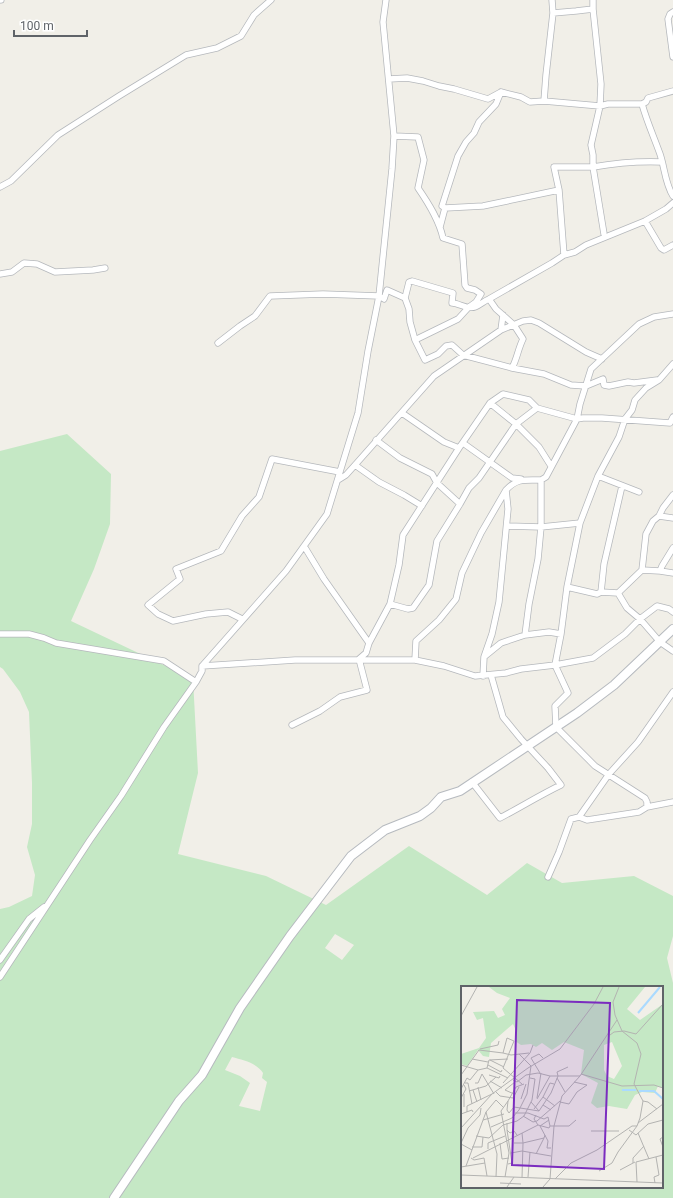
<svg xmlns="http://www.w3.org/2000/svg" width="673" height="1198" font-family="Roboto,sans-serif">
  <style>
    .green { fill: #c5e8c5; fill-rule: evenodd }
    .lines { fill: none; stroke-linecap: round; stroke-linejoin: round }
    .street-casing { stroke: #b5b8bc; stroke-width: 7 }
    .secondary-casing { stroke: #b6babf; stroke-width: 10 }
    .street { stroke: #fff; stroke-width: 5.5 }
    .secondary { stroke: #fff; stroke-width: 8 }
    .inset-river { fill: none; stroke: #aadaff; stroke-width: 2 }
    .inset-road { fill: none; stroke: #b3b3b1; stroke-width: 1 }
    .view { fill: #7b2cbf; fill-opacity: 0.15; stroke: #7b2cbf; stroke-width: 2 }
    .inset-edge { fill: none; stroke: #5f6368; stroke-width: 2 }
  </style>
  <rect width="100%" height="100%" fill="#f1efe8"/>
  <path class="green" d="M67 434 111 474 110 524 94 569 71 621 193 679 198 773 178 854 266 876 326 905 409 846 487 895 527 863 562 883 634 876 673 896V936L667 958 673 983V1198H0V909L9 907 32 896 35 875 27 847 32 824V783L29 712 20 692 3 669 0 667V451ZM335 934 354 945 342 960 325 948ZM462 987H662V1187H462ZM232 1057C243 1060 257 1063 263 1073L262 1078 267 1082 260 1111 239 1106 250 1083 240 1076 225 1070Z"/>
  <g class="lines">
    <defs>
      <path id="street" d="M0 0H1
        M673 12 670 14 668 19 673 57
        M553 13 576 11 593 9
        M389 79 407 78 423 81 439 86 454 89 488 99 501 92 521 97 530 102 544 101 600 106 608 104H642L646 102 648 98 673 91
        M544 101 546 75 553 13 552 0
        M642 104C647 122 654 137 660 154 665 169 665 183 673 196
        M394 136 418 137 424 160 418 188C429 204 439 220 443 238L462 244 465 285 467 288 475 290 481 294 476 302 469 307 458 319 415 340
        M0 187 11 181 58 135 119 96 186 55 217 48 241 36 254 15 271 0
        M559 190 564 255
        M445 208 442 206 458 156 466 142 474 133 479 122 496 104 501 92
        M645 221 661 248 664 250 673 245
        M440 227 445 208 483 206 559 190 554 167H593V155L591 145 600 106 601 84 593 9V0
        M605 237 604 234 593 167C616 163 638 161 662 162
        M0 274 12 272 24 263 37 264 55 272 93 270 105 268
        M489 299 552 263 564 255 575 252 586 245 645 221 666 209 673 203
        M501 330 503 315
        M218 343 240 326 255 316 270 296 323 294 379 296 384 299 387 290 405 298
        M512 368C517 359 518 349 523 339L514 325 496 309 489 299C484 301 480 305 475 307 467 310 459 303 452 303L453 293 412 281 409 282 405 298 409 309 410 322 415 340 425 360 438 354 446 346 452 345 463 355 512 368 544 374 571 385 586 386 603 379 604 385 609 386 628 382 634 383 657 380
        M490 403 503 394 529 400 537 408 577 419 583 418H602L670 423 673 417
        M402 413 444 442 459 448 490 403 516 424 539 447 551 466
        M376 440 400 458 432 474 437 483 460 504 437 541 429 585 413 608 408 609 390 604
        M463 443 512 478 521 479
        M355 465 379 482 404 495 422 506
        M598 476 639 492
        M338 480 346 475 355 465 434 376 501 330 523 321 531 320 539 323 586 352 602 359
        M460 504 469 488 479 478 516 424 537 408
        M659 516 673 518
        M507 526 541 527 580 523
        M304 546 324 579 369 643
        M642 570 646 534 653 521 659 516 663 508 673 495
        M660 571 673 573
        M567 587 597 594 601 592 604 564 622 486
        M601 592 618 593 642 570 660 571 662 566 673 548
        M618 593 627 608 640 619 660 642 673 651
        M242 619 228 612 206 614 173 621 158 614 148 605 180 579 176 569 221 551 242 516 259 497 272 459 340 472
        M0 634H29L44 638 56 643 164 661 196 682
        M561 634 549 632 525 635 529 604 538 559 541 527V480L546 477 577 419 580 404 591 369 639 324 654 317 673 314
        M485 656 501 643 525 635
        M415 660 444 666 475 676 506 673 521 669 555 665 593 658 625 634 640 619 657 606 669 609 673 612
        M202 666 295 660H415L416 641 439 620 456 599 462 573 481 533 506 490
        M483 676 484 657 492 634 499 602 508 509 506 490C517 478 525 480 541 480
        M292 725 320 711 340 697 367 690 359 659 366 653 369 643 390 604 399 565 403 535 459 448
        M472 782 500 818C521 807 540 795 561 785L548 768 521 739 503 717 491 675
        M647 807V802L645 798 595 766 556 727 555 706 568 693 555 665 561 634 567 587 580 523 598 476 619 437 625 419 632 410 635 400 646 388 659 380 673 364
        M579 817 587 820 639 812 647 807 673 802
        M548 877 559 852 571 819 579 817 609 774 638 742 673 692
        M0 960 29 919 44 907
        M0 977 90 840 121 796 164 727 196 682 202 671V666L286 571 327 514 358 413 368 351 379 296 392 169 394 136 383 22 386 0"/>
      <path id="secondary" d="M114 1198 179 1101 202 1075 240 1008 290 936 351 856 385 830 420 816 431 808 441 797 460 791 577 713 614 685 673 629"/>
    </defs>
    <use href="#street" class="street-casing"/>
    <use href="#secondary" class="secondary-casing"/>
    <use href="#street" class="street"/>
    <use href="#secondary" class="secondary"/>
  </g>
  <g transform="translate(461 986)">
    <rect width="202" height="202" fill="#f1efe8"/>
    <path d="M28 1H184L166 23 179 34 202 18V110L201 102 197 100 194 107 181 106 174 109 166 123 148 120 136 122 130 117 137 97 120 88 123 64 103 56 91 64 81 57 75 61 70 58 60 59 54 55 56 47 52 38 30 57 28 71 22 70 17 64 6 80 0 78V68L18 62 25 52 22 32 16 34 12 26 33 25 37 32 44 29 41 23 49 12 36 7ZM151 56 161 80 153 93 146 90 143 84V59Z" fill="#c5e8c5" fill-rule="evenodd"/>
    <path class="inset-river" d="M177 27 199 1M161 104H175M178 105H193L202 113"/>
    <path class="inset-road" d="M0 30 16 1M149 49 153 46 163 45 175 48 202 18M19 63 37 59 38 55M42 67 50 69 68 67M11 73 27 76M29 74 43 81M0 79 17 84M27 79 40 86 41 84M26 82 47 92M79 87 70 72 78 68 82 72M120 88 161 100 193 99 202 102M0 89 18 64 42 67 46 52 53 55 42 82 61 98M28 89 38 92 39 90M96 92 104 106M52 94 56 96 65 89 77 87 89 90M29 95 41 102M4 97H7L11 118M14 97H17L21 88 33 108M42 97 69 67 72 59M63 98 55 101 47 115 46 124 48 127 53 121 78 125M93 98 89 97 82 111 94 120M17 101 20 114M0 103 6 92 9 94 17 84 26 82 28 74 47 73M12 104 16 116M8 105 25 100 35 91M35 106 39 110 52 112 58 101M3 108V121M53 108 44 104 54 96M0 112 5 103 3 99M76 112 80 87M60 113 65 98M76 113 89 90H119M182 115 187 116 196 123M70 116 78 125 82 119 90 124M99 116 108 118 116 106 126 99 113 96M82 119 90 107 97 90 96 86 107 81M73 123 82 111M6 126V120L31 108M25 126 36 168 35 191M54 127H67L83 133 87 131 89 140M0 128 11 124 12 126M75 129 73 133 77 139 88 142 89 140H108L115 134M62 130 72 136 76 135 99 115M22 134 43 128M88 134 79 140 87 155 86 162H90M46 137V144L49 147 53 145 56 149M177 137 202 118M30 141 51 132 58 124 66 108 70 80 58 68M0 142 31 108 67 82 99 63 133 18 142 1M46 144 51 177 47 178M168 144 175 149 187 138 202 134M130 145H158M177 147 188 173M15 150 28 152 42 139 56 135 63 130 71 114 74 93 69 92M202 151 199 153 202 161M0 157 7 142 19 129 20 122M39 157 41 173 48 172M53 157H62L61 147M0 158 11 164M11 161H21L22 151M27 163V157L44 150M50 167 61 165 90 170M75 168 83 152M10 172 13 174 23 172M12 172 77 139M23 172 26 190M172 177V172L183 160M5 180 25 126 35 114 42 121M0 181 24 177M159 184 174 176M138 185 151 177 157 166 176 140M0 189 202 197M44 191 48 167 40 125 47 115M67 191 69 166M61 192 62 157 83 152 84 149M94 193 110 177 136 164 171 140H176L179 132 182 115 173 98 180 68 176 57 161 45 154 29 152 16 158 1M176 196 175 176 202 169M39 197 60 198M194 197 193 191 198 189 195 171M46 201 53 191M82 201 89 193 93 140 101 110 119 90 156 34"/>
    <path class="view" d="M56 14 149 17 143 183 51 179Z"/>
    <rect width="202" height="202" class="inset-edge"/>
  </g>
  <path d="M14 30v6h73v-6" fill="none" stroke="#5f6368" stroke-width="2"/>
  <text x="20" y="30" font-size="12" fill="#5f6368" stroke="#ffffff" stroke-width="3" paint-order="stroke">100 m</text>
</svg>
